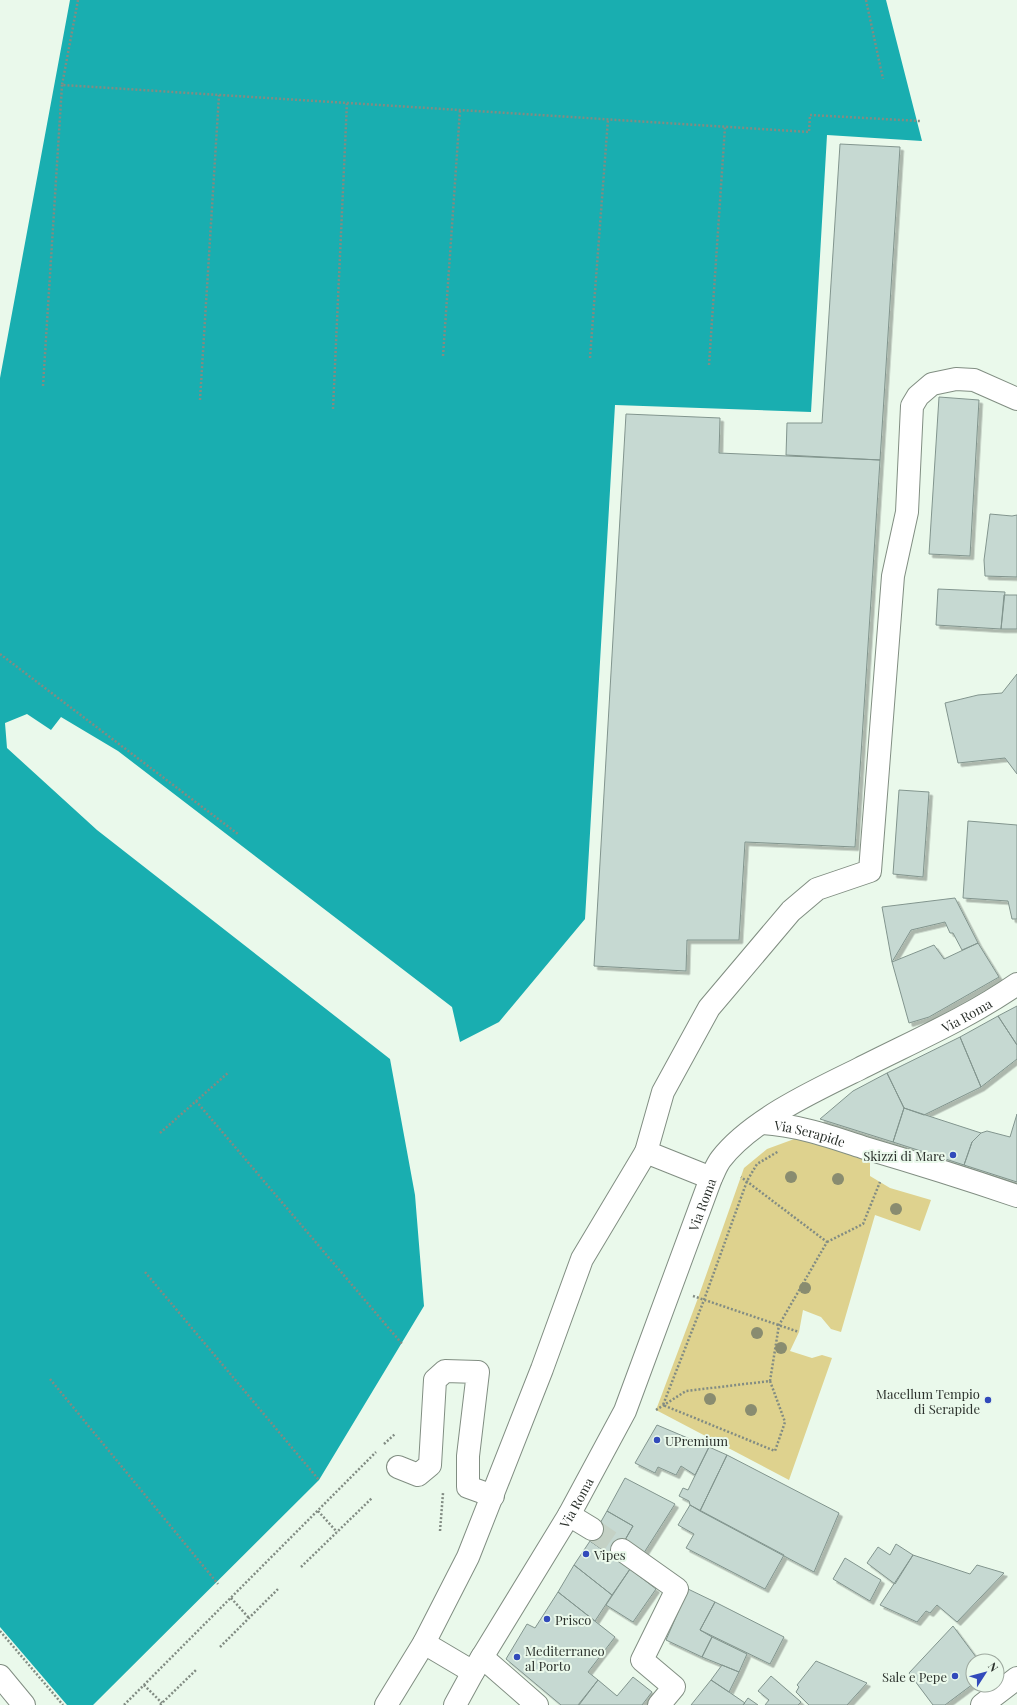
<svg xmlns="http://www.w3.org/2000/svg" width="1017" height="1705" font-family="'Playfair Display',serif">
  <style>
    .green { fill: #ded28e }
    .water { fill: #19aeb0 }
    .building { fill: #c6d9d2; stroke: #82958e; filter: url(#shadow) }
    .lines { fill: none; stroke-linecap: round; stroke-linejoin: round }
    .minor-tunnel { stroke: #c4d1c5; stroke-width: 22; stroke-dasharray: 22 11; stroke-linecap: butt }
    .minor-casing { stroke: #818e82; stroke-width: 24 }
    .path { stroke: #828c83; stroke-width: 2.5; stroke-dasharray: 2 2; stroke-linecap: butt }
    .minor { stroke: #fff; stroke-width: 22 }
    .tree { fill: #898c70 }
    .poi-dot { fill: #324abb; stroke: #eaf9eb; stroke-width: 1.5 }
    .labels { text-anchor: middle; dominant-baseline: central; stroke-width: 4; stroke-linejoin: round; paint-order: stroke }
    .street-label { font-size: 13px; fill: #2b312c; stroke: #eaf9eb }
    .poi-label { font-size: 13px; fill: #2b312c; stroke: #eaf9eb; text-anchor: start }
  </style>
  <defs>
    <filter id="shadow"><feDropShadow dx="3.5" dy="3.5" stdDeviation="0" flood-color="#0004"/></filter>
  </defs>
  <rect width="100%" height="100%" fill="#eaf9eb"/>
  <path class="green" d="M797 1138 870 1159V1176L890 1188 931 1200 920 1231 875 1215 841 1332 831 1329 821 1317 803 1310 799 1332 790 1351 812 1358 822 1355 832 1358 789 1480 656 1410 698 1298 744 1168 767 1149Z"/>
  <path class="water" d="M70 0H886L922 141 827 135 811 412 615 405 585 919 499 1022 460 1042 452 1007 118 751 61 717 51 730 27 714 5 723 7 748 97 830 390 1059 415 1195 424 1306 319 1480 93 1705H67L0 1627V378Z"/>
  <path class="building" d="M840 144 900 147 880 460 786 455 787 423H822Z
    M939 397 979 400 970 556 929 554Z
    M626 414 720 418 719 453 880 460 855 847 745 842 739 940H687L686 971 594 966Z
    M990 514 1012 516 1017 515V577L985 576 984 560Z
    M938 589 1005 592 1001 629 936 625Z
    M1004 595H1017V629H1001Z
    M1017 674V774L1005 758 958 763 945 703 978 695 1002 693Z
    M899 790 929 792 923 877 893 874Z
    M968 821 1017 825V919H1012L1008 901 963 898Z
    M955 898 978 943 962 950 953 933H950L945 922 911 930 892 962 882 907Z
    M978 943 999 977 929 1017 909 1023 892 962 934 945 944 959Z
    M1017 1006V1045L998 1016Z
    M998 1016 1017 1045V1059L981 1087 960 1037Z
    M960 1037 981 1087 924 1115 904 1108 887 1073Z
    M887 1073 904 1108 893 1142 820 1119 853 1091Z
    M904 1108 981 1133 972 1142 964 1165 893 1142Z
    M1017 1114V1182L964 1165 972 1142 981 1133 987 1131 1010 1137Z
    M657 1425 709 1447 695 1475 681 1466 676 1475 658 1467 655 1473 635 1463Z
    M709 1447 727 1455 700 1511 690 1505 689 1501 679 1496 683 1488 688 1490Z
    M727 1455 839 1513 814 1572 700 1511Z
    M625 1478 675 1504 640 1559 622 1545 633 1526 607 1511Z
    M690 1505 784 1555 765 1589 686 1548 694 1534 678 1525Z
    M607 1511 633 1526 615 1558 590 1541Z
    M590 1541 630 1569 612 1595 574 1565Z
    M896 1544 913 1555 895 1584 867 1563 878 1547 890 1555Z
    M913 1555 970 1574 977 1565 1004 1573 957 1622 937 1605 930 1613 926 1611 917 1622 880 1605Z
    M845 1558 881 1580 870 1601 833 1579Z
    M574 1565 612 1595 595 1621 558 1592Z
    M630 1569 656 1589 633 1622 606 1605Z
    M688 1589 715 1602 700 1630 712 1637 702 1657 666 1640Z
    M558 1592 615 1637 588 1672 598 1680 578 1705H561L506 1659 527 1624 535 1628Z
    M715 1602 784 1637 770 1664 700 1630Z
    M953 1626 979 1661H973V1684L945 1705H933L909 1673Z
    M712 1637 747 1654 739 1672 702 1657Z
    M816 1661 867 1683 847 1705H809L796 1692 799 1687 797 1685Z
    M722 1665 739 1672 729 1692 711 1680Z
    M771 1676 801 1702 798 1705H765L769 1700 758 1691Z
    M633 1677 652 1692 642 1705H579L598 1680 617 1696Z
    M711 1680 729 1692 745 1703 743 1705H691Z
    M748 1698 758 1705H743Z"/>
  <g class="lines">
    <path class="minor-tunnel" d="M592 1529 622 1550"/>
    <defs>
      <g id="minor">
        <path id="s1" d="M762 1123C798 1125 831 1137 865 1148 916 1163 967 1179 1017 1196"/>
        <path d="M646 1152 663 1092 709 1008 791 911 817 889 870 871 893 576 907 512 912 406 918 396 932 384 956 379 974 380 1017 399"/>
        <path d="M398 1467 418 1475 430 1465 435 1380 445 1371 478 1372 468 1456V1487L493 1496"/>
        <path d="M569 1515 592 1529"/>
        <path d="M622 1550 677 1589 642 1660 674 1687 659 1705"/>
        <path d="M424 1643 473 1672"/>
        <path d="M482 1657 537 1705"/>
        <path d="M0 1676 24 1705"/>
        <path d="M386 1705 424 1643 468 1557 542 1369 582 1259 646 1152 711 1178"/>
        <path id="s2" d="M455 1705 473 1672 569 1515 625 1411 711 1178C714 1172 717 1164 721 1159 751 1120 816 1090 859 1069 912 1042 968 1018 1017 984"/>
        <path d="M982 1705 1017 1678"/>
      </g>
    </defs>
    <use href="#minor" class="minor-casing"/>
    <path class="path" d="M78 0 62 85 809 132 810 115 920 121
      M866 0 883 79
      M443 356 460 110
      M590 358 608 119
      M709 365 725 127
      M43 386 62 85
      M200 400 219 95
      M333 409 347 102
      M0 654 238 834
      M196 1101 403 1345
      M160 1133 229 1072
      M827 1242 863 1224 880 1182
      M145 1272 319 1480
      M693 1296 799 1332
      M50 1379 218 1584
      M770 1381 785 1422 775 1451 663 1405 704 1300 747 1181 757 1164 779 1151
      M656 1410 686 1391 770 1381 779 1325 827 1242 741 1177
      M384 1444 395 1434
      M318 1511 337 1532
      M440 1531 443 1493
      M301 1567 372 1498
      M231 1598 249 1618
      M0 1631 63 1705
      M220 1647 278 1589
      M144 1685 162 1703
      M124 1705 376 1452
      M160 1705 196 1670"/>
    <use href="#minor" class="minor"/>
  </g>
  <g class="tree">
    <circle cx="791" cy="1177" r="6"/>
    <circle cx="838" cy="1179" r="6"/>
    <circle cx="896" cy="1209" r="6"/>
    <circle cx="805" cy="1288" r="6"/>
    <circle cx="757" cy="1333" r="6"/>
    <circle cx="781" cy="1348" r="6"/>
    <circle cx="710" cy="1399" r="6"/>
    <circle cx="751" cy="1410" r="6"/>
  </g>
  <g class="poi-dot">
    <circle cx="953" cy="1155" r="4"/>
    <circle cx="988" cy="1400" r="4"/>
    <circle cx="657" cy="1440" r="4"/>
    <circle cx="586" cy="1554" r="4"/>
    <circle cx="547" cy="1619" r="4"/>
    <circle cx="517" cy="1657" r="4"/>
    <circle cx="955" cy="1676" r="4"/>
  </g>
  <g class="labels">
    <g class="street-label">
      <text stroke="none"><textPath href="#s2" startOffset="896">Via Roma</textPath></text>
      <text stroke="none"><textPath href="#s1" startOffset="49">Via Serapide</textPath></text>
      <text stroke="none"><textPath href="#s2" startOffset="560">Via Roma</textPath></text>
      <text stroke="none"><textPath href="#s2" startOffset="236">Via Roma</textPath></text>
    </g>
    <g class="poi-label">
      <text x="945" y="1155" text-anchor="end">Skizzi di Mare</text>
      <text x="980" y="1393" text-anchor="end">Macellum Tempio<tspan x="980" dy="15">di Serapide</tspan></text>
      <text x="665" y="1440">UPremium</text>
      <text x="594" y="1554">Vipes</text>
      <text x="555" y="1619">Prisco</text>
      <text x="525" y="1650">Mediterraneo<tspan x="525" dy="15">al Porto</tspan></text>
      <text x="947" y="1676" text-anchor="end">Sale e Pepe</text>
    </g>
  </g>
  <g transform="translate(985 1673) rotate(54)"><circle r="19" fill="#eaf9eb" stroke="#9ea99f"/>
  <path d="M0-3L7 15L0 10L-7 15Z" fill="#324abb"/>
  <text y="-6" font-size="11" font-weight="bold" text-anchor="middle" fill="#2b312c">N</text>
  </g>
</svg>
